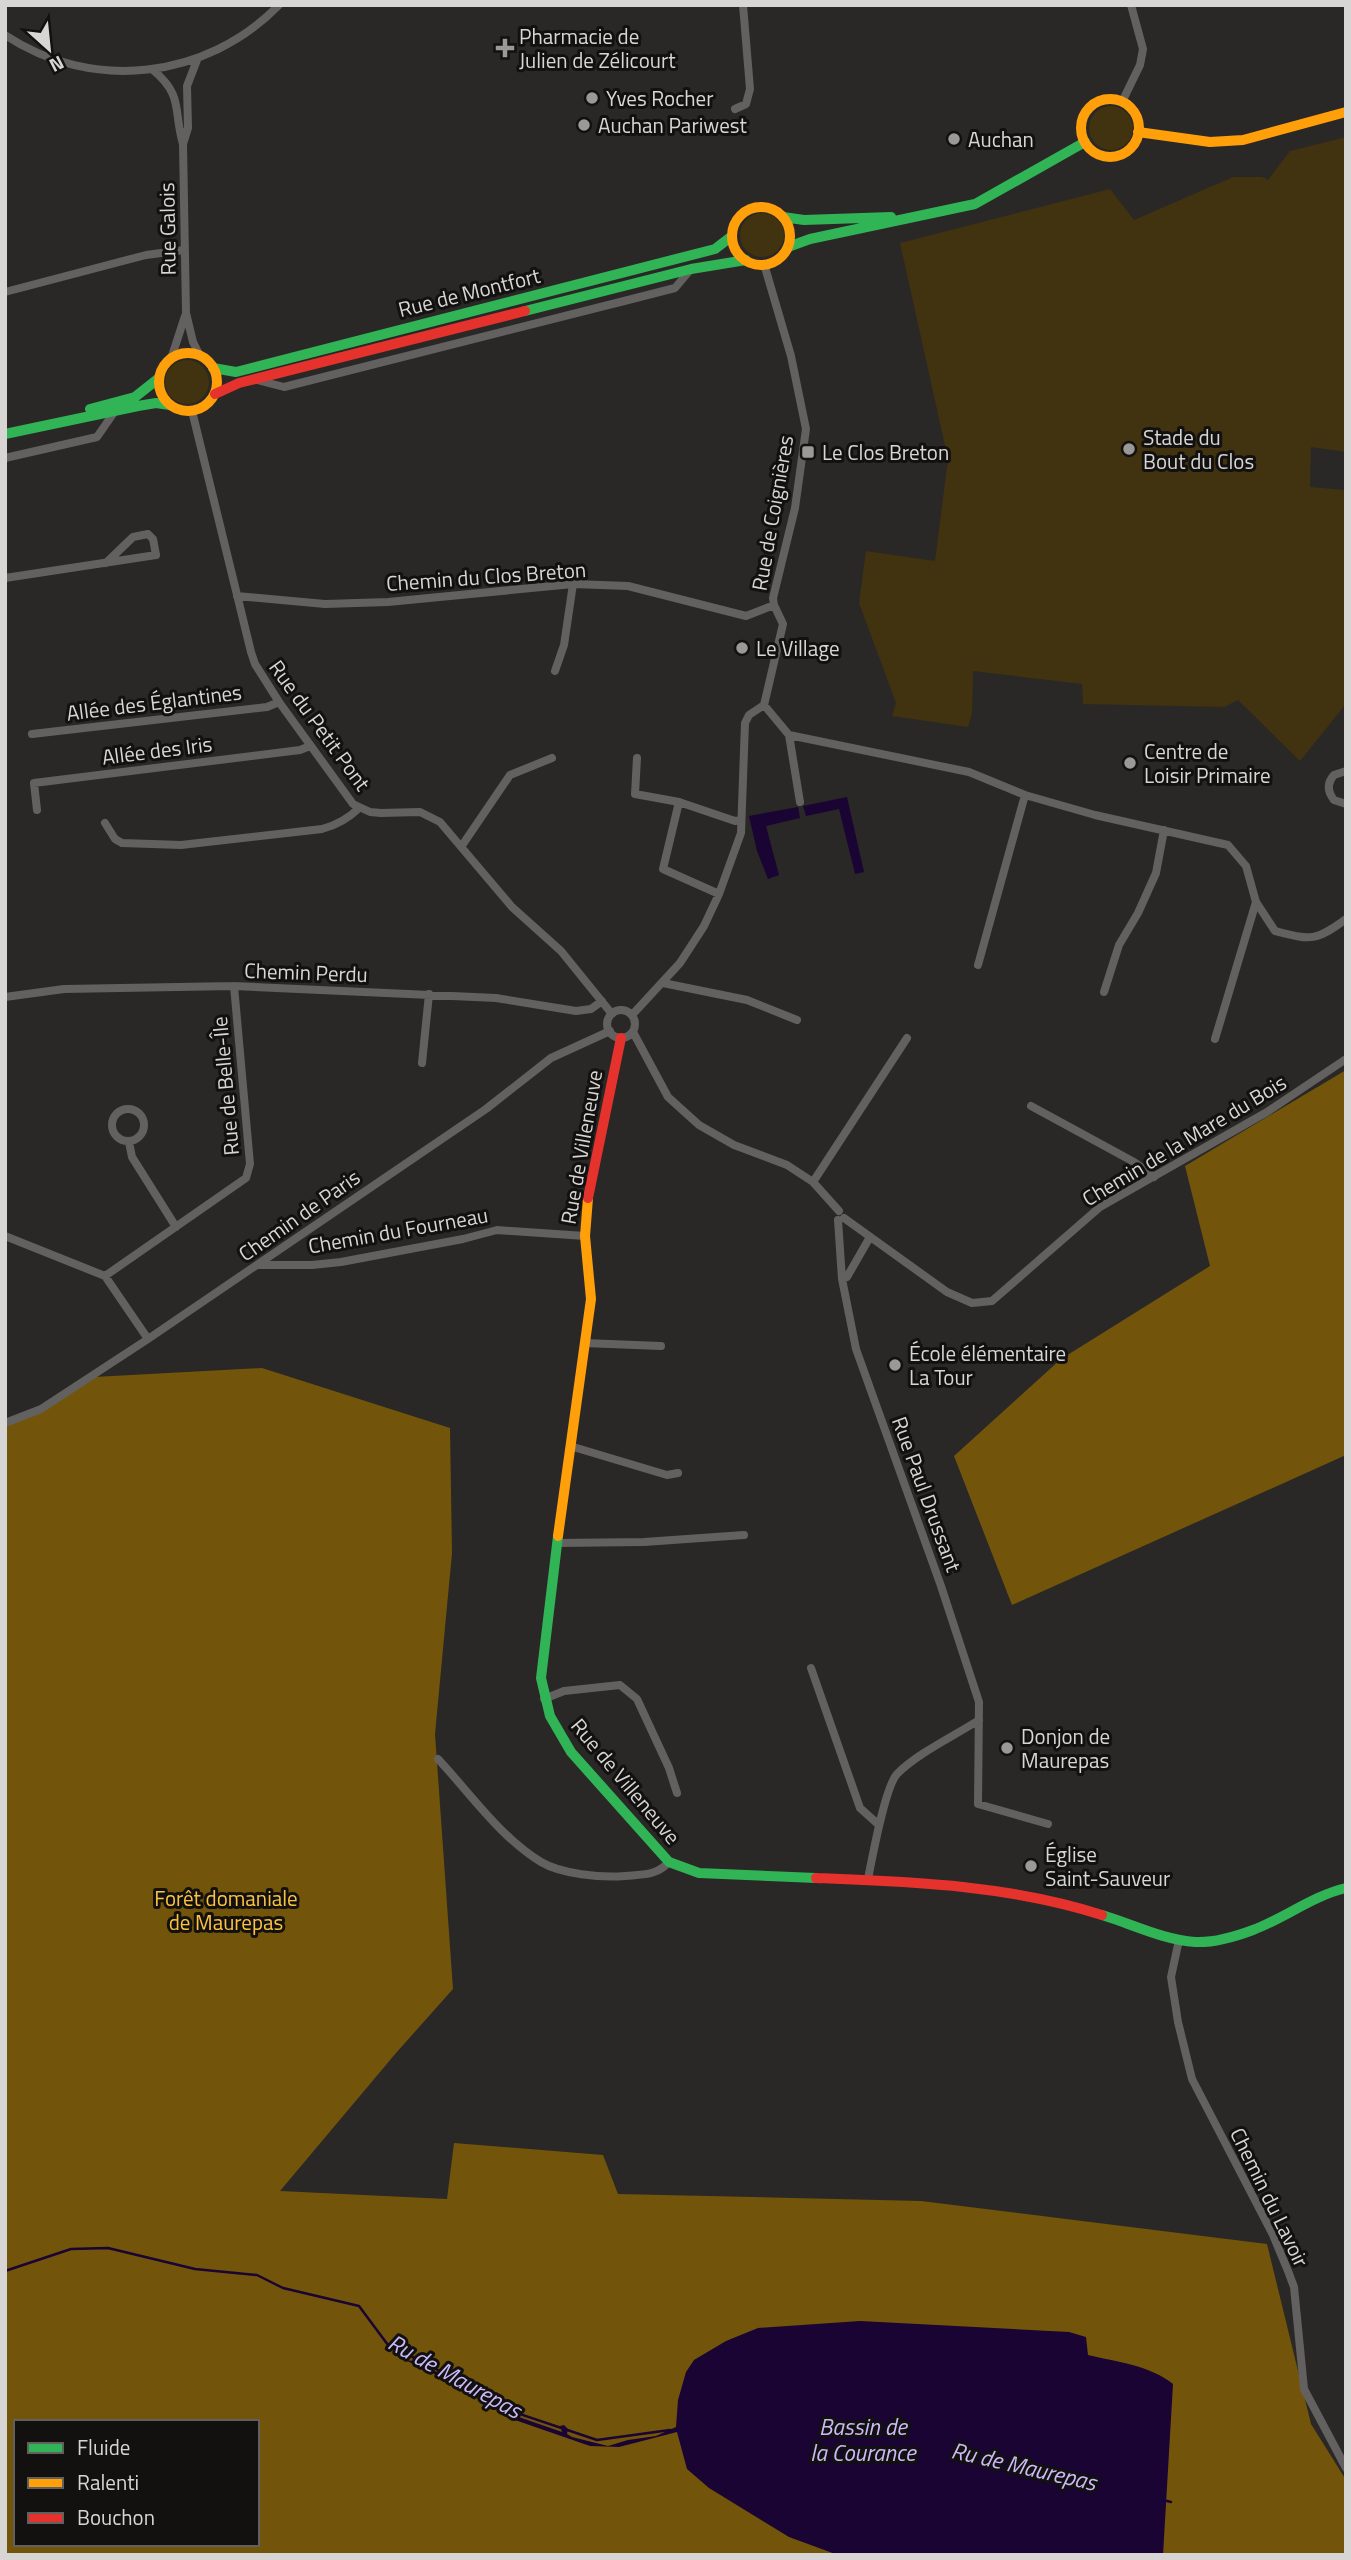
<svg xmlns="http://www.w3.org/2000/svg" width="1351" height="2560" font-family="'Titillium Web',sans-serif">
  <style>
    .green { fill: #413210 }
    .forest { fill: #72550a; fill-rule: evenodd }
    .water { fill: #190433 }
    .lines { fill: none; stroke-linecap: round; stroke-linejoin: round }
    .stream { stroke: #190433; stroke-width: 2.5 }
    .street { stroke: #626160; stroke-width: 8 }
    .fast { stroke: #30b455; stroke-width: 10 }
    .slow { stroke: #ff9f0a; stroke-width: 10 }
    .jam { stroke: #e5322d; stroke-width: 10 }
    .poi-dot { fill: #9a9997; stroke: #121110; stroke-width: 2.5 }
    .labels { text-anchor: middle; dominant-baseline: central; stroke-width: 6; stroke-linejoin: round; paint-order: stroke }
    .poi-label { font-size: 21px; fill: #d7d6d4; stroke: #121110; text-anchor: start }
    .street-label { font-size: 21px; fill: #d7d6d4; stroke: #121110 }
    .park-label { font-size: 21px; fill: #fdc33f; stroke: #121110 }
    .water-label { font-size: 23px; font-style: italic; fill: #ccb9fb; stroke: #121110 }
  </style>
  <rect width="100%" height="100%" fill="#292826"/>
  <path class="green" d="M1089 128a22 22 0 1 1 44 0a22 22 0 1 1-44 0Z
    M1346 137V452L1311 447 1310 487 1346 490V704L1300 761 1238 700 1224 707 1083 704 1082 684 973 671 972 714 968 727 892 716 896 703 859 603 866 551 935 561 948 459 900 243 1110 189 1134 220 1233 177H1262L1268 180 1290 151Z
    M740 235a22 22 0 1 1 44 0a22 22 0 1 1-44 0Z
    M165 382a22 22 0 1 1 44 0a22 22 0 1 1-44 0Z"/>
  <path class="forest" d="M1346 1070V1455L1012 1605 954 1456 1061 1359 1210 1266 1185 1166Z
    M262 1368 450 1428 452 1553 435 1734 453 1989 396 2053 280 2191 447 2199 454 2143 603 2155 618 2194 921 2201 1267 2244 1311 2424 1346 2480V2555H5V1425L94 1377ZM16 2422H257V2544H16Z"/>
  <path class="water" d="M847 797 864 872 855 874 839 809 806 816 803 806Z
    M798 807 800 818 766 826 779 875 768 879 757 851 749 816Z
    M860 2321 1069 2332 1086 2337 1088 2355C1117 2362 1149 2365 1173 2384L1163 2555H838L789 2537 709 2488 687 2469 677 2432 619 2447 590 2446 515 2420 447 2380 403 2359 421 2363 513 2415 562 2432 560 2426 564 2425 568 2429 567 2434 572 2437 608 2446 628 2440 656 2436 676 2427 678 2400 686 2372 694 2360 726 2341 758 2328Z"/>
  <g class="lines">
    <path class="stream" d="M5 2271 71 2249 108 2248 195 2269 257 2275 283 2288 359 2306 388 2345 429 2365 505 2409 597 2440 670 2430
      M1163 2500 1171 2502"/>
    <path class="street" d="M5 35C92 93 207 79 279 5
      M153 70C184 96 173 110 183 144L186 313 193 342 200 356
      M1122 102 1140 65 1143 49 1131 5
      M735 109 746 104 750 89 743 5
      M183 144 188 128 187 86 197 60
      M764 264 791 356 806 429 795 508 773 598 774 605
      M5 292 146 255 184 250
      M171 359 185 316
      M257 380 284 387 632 299 675 288 691 269
      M192 411 251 652 255 664 279 702 353 804 370 812 381 813 420 812 440 822 512 907 561 951 612 1014
      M5 458 97 437 115 411
      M5 578 156 555 153 539 148 534 133 537 106 563
      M237 596 325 604 388 602 573 584 628 586 746 616 774 605
      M555 671 564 645 573 584
      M764 705 789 735 969 772 1025 795 1095 815 1228 845 1246 866 1256 902 1275 931C1311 940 1315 942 1346 919
      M764 705 783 624 774 605
      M32 734 267 707 279 702
      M789 735 800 802
      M637 758 635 794 679 802 735 821 741 820
      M1346 771 1334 775C1327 783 1327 791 1334 800L1346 804
      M679 802 663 869 719 894
      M37 810 34 783 300 750 310 746
      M105 823 115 839 122 843 181 845 322 829C337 825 348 819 359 808
      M461 847 510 775 552 758
      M978 965 1025 795
      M663 983 747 1000 797 1020
      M1104 992 1119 945 1138 913 1156 873 1164 830
      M5 997 64 989 234 986 496 998 576 1011 591 1009 602 1001
      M607 1024a14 14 0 1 1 28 0a14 14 0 1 1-28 0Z
      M632 1015 680 963 704 926 719 894 741 833 745 723 749 715 764 705
      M633 1032 668 1097 699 1125 734 1145 787 1165 813 1182 839 1211
      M1215 1039 1256 902
      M422 1063 429 994
      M1031 1106 1134 1162 1154 1177
      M112 1125a16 16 0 1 1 32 0a16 16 0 1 1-32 0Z
      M129 1142 132 1157 176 1227
      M813 1182 907 1038
      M844 1218 947 1292 972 1303 992 1301 1100 1207 1267 1112 1346 1059
      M838 1220 842 1279 856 1349 941 1586 979 1702 978 1804 1048 1824
      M5 1236 105 1276 148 1339
      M259 1265H312L341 1262 463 1239 497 1230 585 1236
      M105 1276 246 1178 250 1164 234 986
      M842 1279 847 1277 870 1237
      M584 1343 661 1346
      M5 1423 41 1409 148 1339 486 1109 551 1058 610 1031
      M570 1446 667 1475 678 1473
      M557 1543 644 1542 744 1535
      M811 1668 860 1808 879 1825
      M544 1699 564 1691 620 1685 637 1699 669 1768 677 1793
      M438 1759C469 1792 501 1838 541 1862 561 1874 601 1878 625 1876 644 1874 656 1876 669 1862
      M868 1879C872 1859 885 1787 897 1774 918 1753 954 1736 979 1720
      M1179 1940 1171 1977 1178 2022 1192 2079 1273 2235 1288 2271 1294 2287 1304 2389 1346 2468"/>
    <path class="fast" d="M783 217 804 220 891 217
      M788 247 810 239 975 204 1085 142
      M525 311 691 269 746 260
      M213 368 236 372 715 249 732 236
      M90 409 135 397 159 378
      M5 434 138 406 156 403 170 405
      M558 1536 541 1678 550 1716 571 1752 669 1862 699 1873 816 1878
      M1102 1915C1132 1924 1164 1940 1195 1942 1213 1943 1237 1936 1253 1930 1285 1918 1312 1896 1346 1888"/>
    <path class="slow" d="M1081 128a29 29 0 1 1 58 0a29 29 0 1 1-58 0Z
      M1138 132 1210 142 1243 140 1346 112
      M732 236a29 29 0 1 1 58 0a29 29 0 1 1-58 0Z
      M159 382a29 29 0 1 1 58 0a29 29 0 1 1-58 0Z
      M558 1536 591 1299 585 1236 588 1198"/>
    <path class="jam" d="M215 394 239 383 525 311
      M588 1198 621 1038
      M816 1878C915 1882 1008 1885 1102 1915"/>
  </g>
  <g class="poi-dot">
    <path d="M501.5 37.5h7v7h7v7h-7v7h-7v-7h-7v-7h7z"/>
    <circle cx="592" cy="98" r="7"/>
    <circle cx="584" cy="125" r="7"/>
    <circle cx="954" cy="139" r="7"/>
    <circle cx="1129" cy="449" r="7"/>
    <rect x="801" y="445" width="14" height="14" rx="3.5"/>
    <circle cx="742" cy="648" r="7"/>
    <circle cx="1130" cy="763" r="7"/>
    <circle cx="895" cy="1365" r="7"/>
    <circle cx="1007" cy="1748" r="7"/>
    <circle cx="1031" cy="1866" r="7"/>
  </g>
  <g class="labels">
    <g class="poi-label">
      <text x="519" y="36">Pharmacie de<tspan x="519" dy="24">Julien de Zélicourt</tspan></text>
      <text x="606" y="98">Yves Rocher</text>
      <text x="598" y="125">Auchan Pariwest</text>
      <text x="968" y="139">Auchan</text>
      <text x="1143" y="437">Stade du<tspan x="1143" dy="24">Bout du Clos</tspan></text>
      <text x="822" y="452">Le Clos Breton</text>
      <text x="756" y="648">Le Village</text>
      <text x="1144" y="751">Centre de<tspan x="1144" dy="24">Loisir Primaire</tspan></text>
      <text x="909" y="1353">École élémentaire<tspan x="909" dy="24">La Tour</tspan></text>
      <text x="1021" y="1736">Donjon de<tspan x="1021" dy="24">Maurepas</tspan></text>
      <text x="1045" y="1854">Église<tspan x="1045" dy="24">Saint-Sauveur</tspan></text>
    </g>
    <g class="street-label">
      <text transform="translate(167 229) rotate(-91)">Rue Galois</text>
      <text transform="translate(469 292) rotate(-14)">Rue de Montfort</text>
      <text transform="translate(772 513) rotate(-80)">Rue de Coignières</text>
      <text transform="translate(486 576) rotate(-4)">Chemin du Clos Breton</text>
      <text transform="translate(154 702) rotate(-7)">Allée des Églantines</text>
      <text transform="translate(320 725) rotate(54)">Rue du Petit Pont</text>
      <text transform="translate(157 750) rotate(-7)">Allée des Iris</text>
      <text transform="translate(306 972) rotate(2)">Chemin Perdu</text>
      <text transform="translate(225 1086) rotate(-95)">Rue de Belle-Île</text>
      <text transform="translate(1184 1140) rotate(-31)">Chemin de la Mare du Bois</text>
      <text transform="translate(581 1147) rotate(-80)">Rue de Villeneuve</text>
      <text transform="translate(299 1215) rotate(-35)">Chemin de Paris</text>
      <text transform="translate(398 1230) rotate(-10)">Chemin du Fourneau</text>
      <text transform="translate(927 1494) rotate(70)">Rue Paul Drussant</text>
      <text transform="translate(626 1781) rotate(50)">Rue de Villeneuve</text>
      <text transform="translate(1270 2197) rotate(64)">Chemin du Lavoir</text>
    </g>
    <g class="park-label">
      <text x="226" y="1898">Forêt domaniale<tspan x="226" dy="24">de Maurepas</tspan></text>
    </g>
    <g class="water-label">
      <text transform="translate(455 2376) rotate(29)">Ru de Maurepas</text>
      <text x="863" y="2426">Bassin de<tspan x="863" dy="26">la Courance</tspan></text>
      <text transform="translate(1024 2466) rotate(13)">Ru de Maurepas</text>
    </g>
  </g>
  <rect width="1351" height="2560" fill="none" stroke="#d7d6d4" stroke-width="14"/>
  <rect x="14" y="2420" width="245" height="126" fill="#121110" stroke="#61605e" stroke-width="2"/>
  <rect x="28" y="2443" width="35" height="10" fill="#30b455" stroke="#61605e" stroke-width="2"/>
  <text x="77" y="2455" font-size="21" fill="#d7d6d4">Fluide</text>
  <rect x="28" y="2478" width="35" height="10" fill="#ff9f0a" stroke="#61605e" stroke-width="2"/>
  <text x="77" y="2490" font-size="21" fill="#d7d6d4">Ralenti</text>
  <rect x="28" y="2513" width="35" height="10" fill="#e5322d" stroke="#61605e" stroke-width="2"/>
  <text x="77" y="2525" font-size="21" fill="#d7d6d4">Bouchon</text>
  <g transform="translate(49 49) rotate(153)" stroke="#121110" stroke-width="5" paint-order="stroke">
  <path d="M0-5L12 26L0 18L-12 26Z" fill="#d7d6d4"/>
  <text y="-10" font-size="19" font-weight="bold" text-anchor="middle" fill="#d7d6d4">N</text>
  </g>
</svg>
